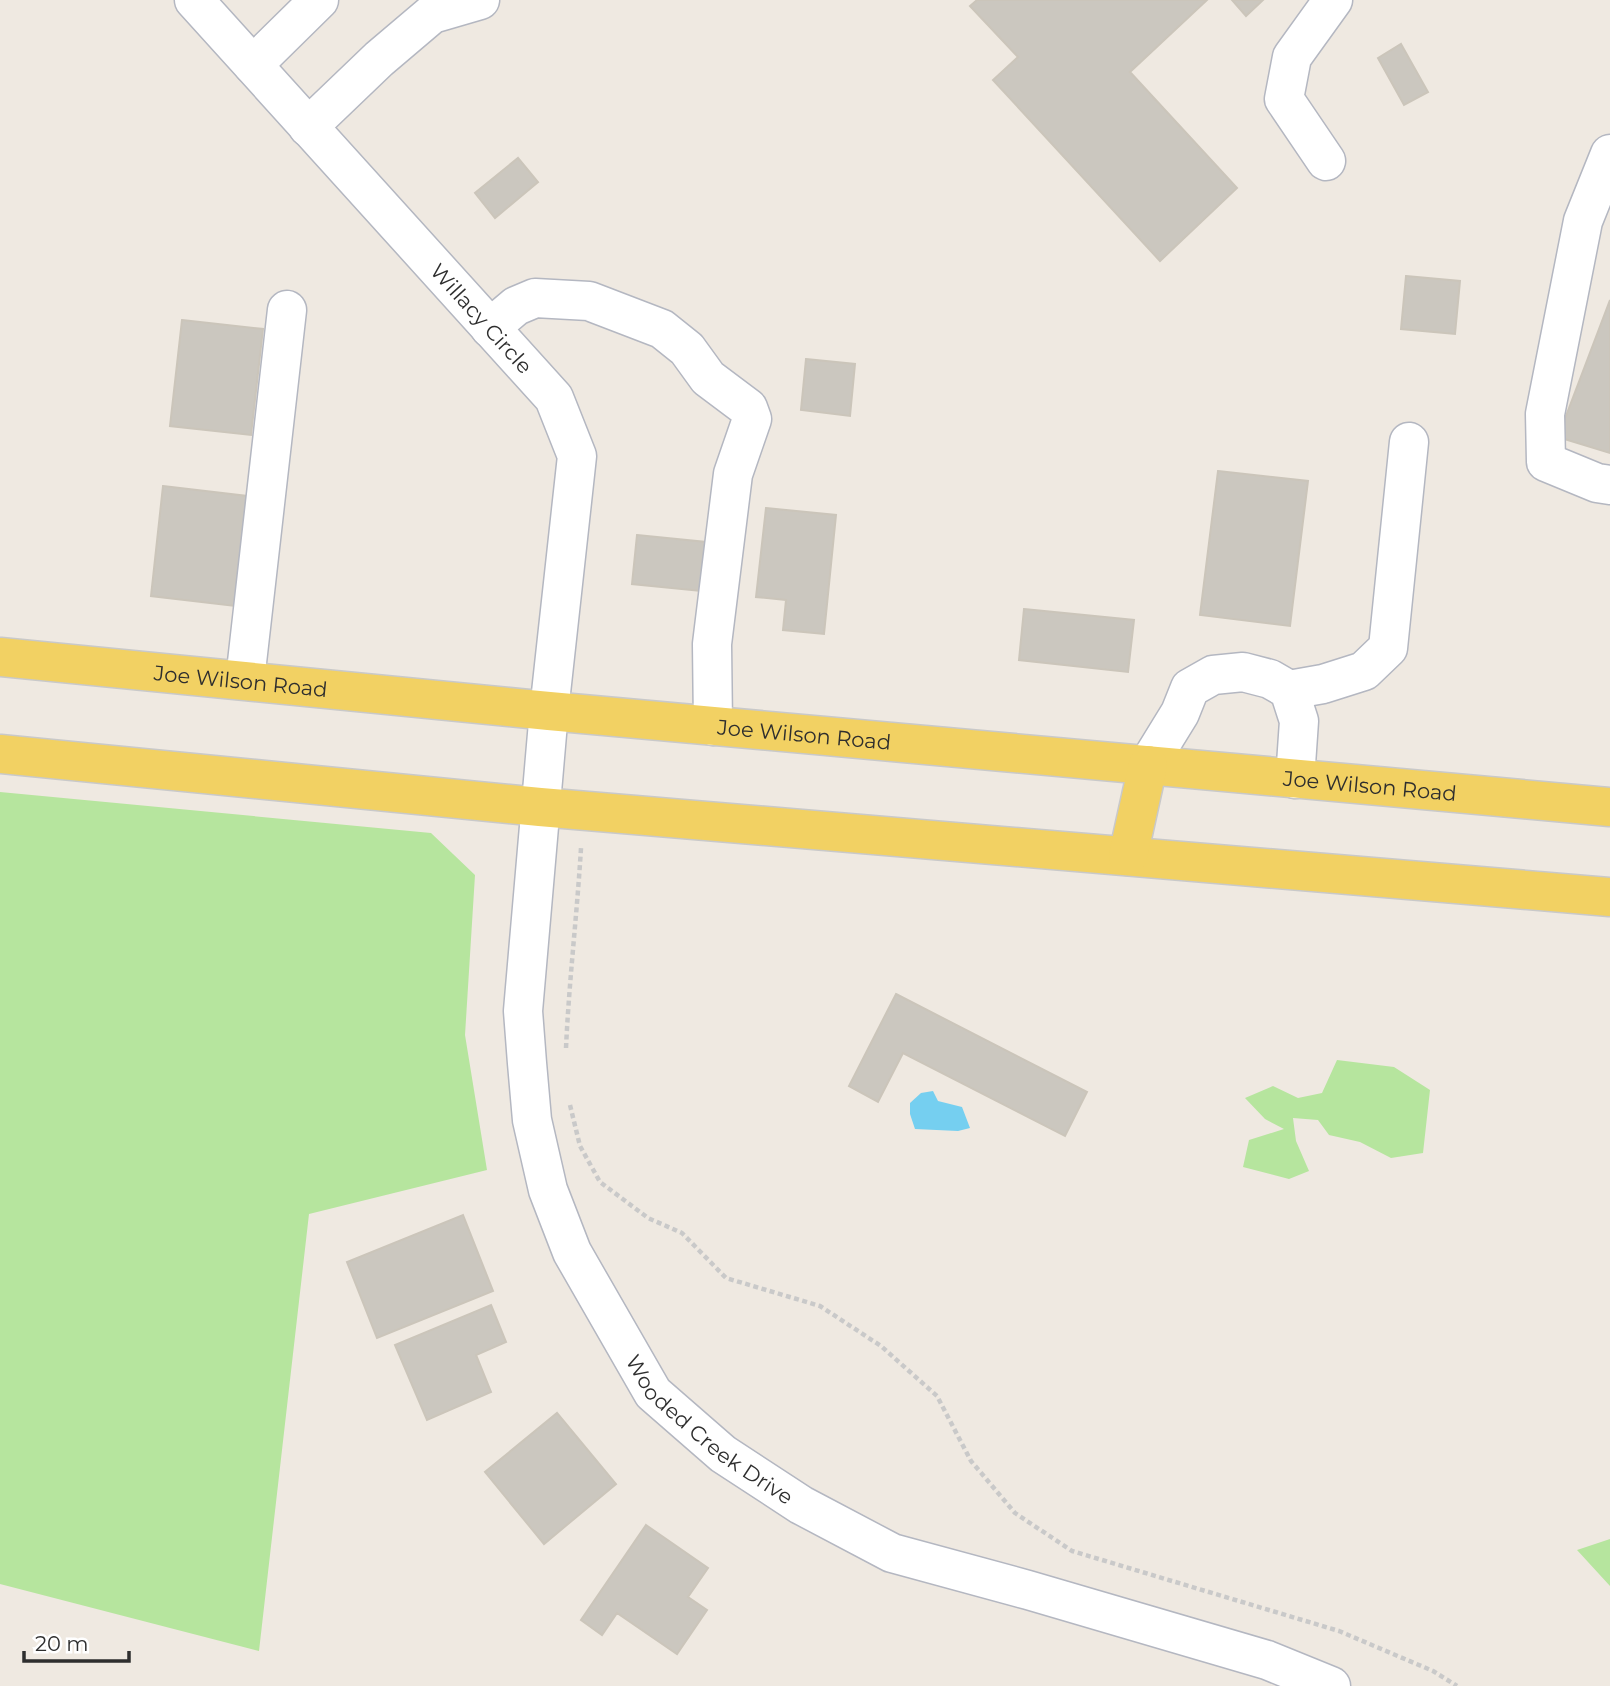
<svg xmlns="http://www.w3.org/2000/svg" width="1610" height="1686" font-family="Montserrat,sans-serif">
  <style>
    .green { fill: #b6e59e }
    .water { fill: #75cff0 }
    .building { fill: #cbc7bf; stroke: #cbc5ba; stroke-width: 2 }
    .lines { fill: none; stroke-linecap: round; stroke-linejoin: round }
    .minor-casing { stroke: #b4b7c1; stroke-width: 41 }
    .major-casing { stroke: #c9c9c9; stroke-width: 41 }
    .path { stroke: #c9c9c9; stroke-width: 4.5; stroke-dasharray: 5 3.5; stroke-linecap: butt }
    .minor { stroke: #fff; stroke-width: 38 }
    .major { stroke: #f2d163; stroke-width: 38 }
    .labels { text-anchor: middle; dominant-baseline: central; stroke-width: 5; stroke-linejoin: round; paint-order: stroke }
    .street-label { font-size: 21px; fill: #2e2e2e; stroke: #fff }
  </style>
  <rect width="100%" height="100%" fill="#efe9e1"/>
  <path class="green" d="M0 792 431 833 475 875 465 1035 487 1170 309 1214 259 1651 0 1584Z
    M1337 1060 1394 1067 1430 1090 1423 1153 1391 1158 1360 1142 1329 1135 1318 1120 1293 1118 1296 1141 1309 1171 1289 1179 1243 1167 1249 1140 1284 1129 1265 1119 1245 1098 1273 1086 1298 1098 1322 1093Z
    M1610 1539V1586L1577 1550Z"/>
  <path class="water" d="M933 1091 938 1101 962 1107 970 1128 958 1131 915 1129 910 1114V1103L921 1093Z"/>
  <path class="building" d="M977 0H1207L1130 72 1237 188 1160 261 993 80 1018 57 970 6Z
    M1232 0H1263L1246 16Z
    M1401 44 1428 92 1404 105 1378 58Z
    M518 158 538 182 495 218 475 193Z
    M1406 276 1460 281 1455 334 1401 329Z
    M1610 300V453L1558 437Z
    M182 320 263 329 251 435 170 426Z
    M806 359 855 364 850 416 801 410Z
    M1218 471 1308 481 1290 626 1200 615Z
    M163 486 247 496 235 606 151 596Z
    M766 508 836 515 824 634 783 630 786 600 756 597Z
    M637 535 716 543 711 592 632 584Z
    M1024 609 1134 620 1128 672 1019 660Z
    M896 994 1087 1092 1065 1136 903 1053 878 1102 849 1086Z
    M463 1215 493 1291 377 1338 347 1262Z
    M491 1305 506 1342 476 1355 491 1392 427 1420 395 1345Z
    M557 1413 616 1484 544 1544 485 1472Z
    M646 1525 708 1568 688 1597 707 1610 677 1654 617 1613 602 1635 581 1620Z"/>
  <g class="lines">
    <defs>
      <g id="minor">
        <path id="s1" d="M194 0 554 398 577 456 549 711 523 1011 527 1063 532 1120 548 1190 572 1252 653 1393 723 1454 801 1505 892 1553 1028 1590 1267 1660 1331 1686"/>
        <path d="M253 65 319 0"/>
        <path d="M308 127 379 59 432 14 480 0"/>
        <path d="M1610 154 1583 221 1545 414 1546 462 1597 483 1610 485"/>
        <path d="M1326 161 1284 99 1292 57 1333 0"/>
        <path d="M490 328 516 306 535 298 589 301 662 329 687 349 708 378 748 408 752 419 733 474 712 644 713 726"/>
        <path d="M245 680 287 310"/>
        <path d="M1289 690 1323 684 1364 671 1388 648 1409 442"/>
        <path d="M1148 765 1180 713 1190 688 1213 675 1243 672 1270 679 1289 690 1299 721 1295 779"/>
      </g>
      <g id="major">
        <path id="s2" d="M0 657 549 711 1610 807"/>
        <path d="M0 754 540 807 1610 897"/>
        <path d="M1128 856 1148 765"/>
      </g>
    </defs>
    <use href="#minor" class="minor-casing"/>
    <use href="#major" class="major-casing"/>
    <path class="path" d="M566 1048C569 981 577 915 581 848
      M570 1105 580 1146 600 1182 648 1218 682 1233 726 1278 820 1306 881 1346 937 1396 971 1461 1015 1513 1072 1551 1339 1631 1433 1671 1457 1686"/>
    <use href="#minor" class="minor"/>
    <use href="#major" class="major"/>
  </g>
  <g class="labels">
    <g class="street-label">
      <text stroke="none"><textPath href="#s1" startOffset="429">Willacy Circle</textPath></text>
      <text stroke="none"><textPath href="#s2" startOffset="242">Joe Wilson Road</textPath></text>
      <text stroke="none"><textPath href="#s2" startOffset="808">Joe Wilson Road</textPath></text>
      <text stroke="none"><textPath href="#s2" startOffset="1376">Joe Wilson Road</textPath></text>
      <text stroke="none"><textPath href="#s1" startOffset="1633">Wooded Creek Drive</textPath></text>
    </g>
  </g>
  <path d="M24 1651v10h105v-10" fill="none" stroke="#2e2e2e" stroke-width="3.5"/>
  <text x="35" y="1651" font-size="21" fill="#2e2e2e" stroke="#ffffff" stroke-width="5" paint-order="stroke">20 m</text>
</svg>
